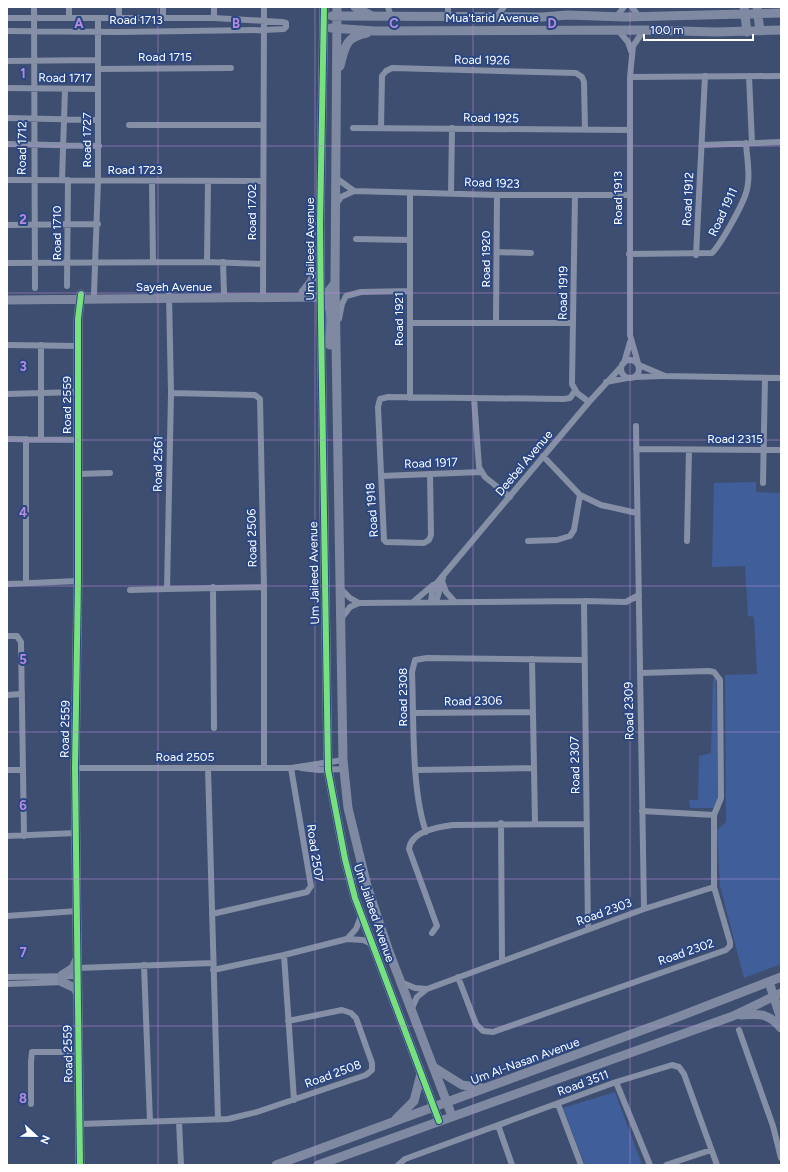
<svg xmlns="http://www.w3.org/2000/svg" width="788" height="1172" font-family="Figtree,sans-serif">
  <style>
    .green { fill: #3f5e9a }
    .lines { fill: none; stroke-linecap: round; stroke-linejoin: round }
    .street { stroke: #858fa6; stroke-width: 6 }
    .secondary { stroke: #7f8aa2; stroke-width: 9 }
    .cycleway-casing { stroke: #2a4784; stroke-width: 8 }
    .cycleway { stroke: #77e17e; stroke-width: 6 }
    .grid { fill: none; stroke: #b68bdc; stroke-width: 1; stroke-opacity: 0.55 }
    .labels { text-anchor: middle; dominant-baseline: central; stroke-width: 4; stroke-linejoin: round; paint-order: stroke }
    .street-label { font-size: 12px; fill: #fff; stroke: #2a4784 }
    .grid-label { font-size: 13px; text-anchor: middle; font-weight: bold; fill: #b68bdc; stroke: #2a4784; stroke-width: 4; stroke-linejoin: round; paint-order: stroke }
  </style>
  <rect width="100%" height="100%" fill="#3e4e70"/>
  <path class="green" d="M756 482V492L781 493V964L744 978 720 886 717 830 726 822 725 675 757 674 754 617 748 616 745 566 712 567 714 483Z
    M713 679H716L718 803 716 808H690L689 800H698L699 756 711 753Z
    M615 1092 642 1165H585L563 1108Z"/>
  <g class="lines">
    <path class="street" d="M34 7 35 288
      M69 7V18
      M119 7V17
      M388 7 391 17
      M448 7V17
      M632 7 639 17
      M497 16 504 7
      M616 17 624 7
      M7 18H214L282 22 286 23V27L284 29 264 30 119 32 7 31
      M163 18V7
      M214 18V7
      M618 30 628 42 631 51
      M7 61 98 60
      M98 69 231 68
      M749 76 752 143
      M630 77 781 76
      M7 88 98 89
      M7 118 98 120
      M129 125H263
      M353 128 630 130
      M381 128 382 76 386 71 392 68 576 73 582 77 584 82 585 130
      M7 144 99 146
      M702 145 781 142
      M336 178 354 191
      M7 180 263 181
      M62 180 65 90
      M152 181 153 262
      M410 193V398
      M451 193 452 128
      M575 195 572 384 577 393 589 402
      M336 205 341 197 354 191 497 195H629
      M7 225 98 224
      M356 239 410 240
      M497 252 531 253
      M629 254 712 253C721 244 742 206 746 193 751 178 747 159 746 143
      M696 255 705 76
      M207 262 208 181
      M223 262 224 293
      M7 263 207 262 263 264
      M67 286 68 180
      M94 294 98 181V18
      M169 294 171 393 167 589 264 587
      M263 298 264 7
      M339 319 342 304 346 296 361 292 410 291
      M496 322 497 195
      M410 323H573
      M7 345 78 346
      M621 369a9 9 0 1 1 18 0a9 9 0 1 1-18 0Z
      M624 363 630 342
      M638 363 630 335V77L633 46 644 30
      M639 365 665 376 781 378
      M635 377 663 376
      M606 382 627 378
      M171 393 255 395 260 399 264 587V768
      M7 394 78 392
      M474 398 479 467 485 477 510 497
      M636 426 644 909
      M7 439 78 440
      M26 439V583
      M41 439V345
      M636 449 781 450
      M543 456 580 495 601 505 637 513
      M78 474 110 473
      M430 474 431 535 429 540 424 543 386 542 384 540 378 407 380 399 388 397 564 399 570 398 575 391
      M381 476 481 472
      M763 483 765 378
      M528 541 557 540 570 536 574 530 580 495
      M687 541 689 450
      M442 581 446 592 455 602
      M7 584 78 581
      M213 587 214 728
      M340 588 350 598 359 603
      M130 590 167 589
      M584 601 588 929
      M413 602 433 585
      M431 602 432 593 436 584 589 402 621 367
      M436 602 443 578
      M341 619 350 607 359 603 584 601 626 602 639 595
      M7 636H17L21 642 24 836
      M532 659 535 823
      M7 695 22 694
      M413 713 532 712
      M75 768H291L343 760
      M208 768 218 1120
      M301 768 319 770 344 769
      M7 770H23
      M416 770 533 768
      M642 811 714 815
      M501 823 502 961
      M426 832C411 789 414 719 412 672L415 660 427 658 584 660
      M7 836 76 833
      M212 914 307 892 311 886 291 768
      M7 916 77 911
      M432 933 437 926 409 849C411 831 438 827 453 825L587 824
      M347 939 356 929 361 916
      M284 955 294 1100
      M144 965 150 1122
      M78 968 213 963
      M213 970 284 955 347 939 363 940 372 944
      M7 977 78 976
      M458 977 476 1024 483 1031 493 1032 726 950 730 946V942L714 887V815L721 798 720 680 714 672 709 671 640 673
      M403 983 415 988 427 989
      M7 984 65 982
      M412 1008 417 997 427 989 644 909 714 887
      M739 1030 773 1126 781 1158
      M616 1082 650 1165
      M31 1104V1061L32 1052H79
      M558 1104 581 1165
      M179 1121 181 1165
      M80 1124 228 1119 257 1112 366 1075 372 1070V1063L356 1018 351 1013 342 1010 288 1021
      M498 1125 512 1165
      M398 1165 405 1159 616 1082 672 1065 679 1067 684 1074 717 1165
      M666 1165 711 1150"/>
    <path class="secondary" d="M324 7 320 224 321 321 328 770 345 859 355 898 439 1121
      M337 7 335 283 343 760 348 808 367 886 388 949 452 1116
      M355 7 372 16
      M744 7 747 32
      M757 7 760 31
      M332 16 542 17 568 15 624 17 781 13
      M331 28 375 31 644 30 717 32 781 30
      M340 66C345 47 345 37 367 33
      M321 291C335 303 330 328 330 345
      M303 292 311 282 319 263
      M7 300 321 297 329 291 335 283
      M62 975 73 968 77 959
      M62 982 75 988 78 994
      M769 982 781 1019
      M740 1015C759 1014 767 1012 781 1028
      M435 1068 462 1085 482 1088
      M396 1119 414 1101 421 1074
      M80 1165 75 768 78 581V319L81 294
      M276 1165 678 1017 781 977
      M318 1165 733 1016 781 993"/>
    <defs>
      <path id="cycleway" d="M324 7 320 224 321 321 328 770 345 859 355 898 439 1121
        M80 1165 75 768 78 581V319L81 294"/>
    </defs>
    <use href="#cycleway" class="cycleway-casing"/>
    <use href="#cycleway" class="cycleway"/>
  </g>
  <path class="grid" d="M158 7V1165M315 7V1165M473 7V1165M630 7V1165M7 146H781M7 293H781M7 440H781M7 586H781M7 732H781M7 879H781M7 1026H781"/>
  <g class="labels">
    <g class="street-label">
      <text x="492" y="18">Mua'tarid Avenue</text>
      <text x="136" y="20">Road 1713</text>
      <text x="165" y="57">Road 1715</text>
      <text transform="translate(482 60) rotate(1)">Road 1926</text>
      <text transform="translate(65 78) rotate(1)">Road 1717</text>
      <text transform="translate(491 118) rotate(1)">Road 1925</text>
      <text transform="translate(87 140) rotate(-90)">Road 1727</text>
      <text transform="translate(22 148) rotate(-89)">Road 1712</text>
      <text x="135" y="170">Road 1723</text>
      <text transform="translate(492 183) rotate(2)">Road 1923</text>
      <text transform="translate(618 198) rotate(-90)">Road 1913</text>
      <text transform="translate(688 199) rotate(-87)">Road 1912</text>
      <text transform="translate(252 212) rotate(-90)">Road 1702</text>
      <text transform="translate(723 212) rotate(-65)">Road 1911</text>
      <text transform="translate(57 233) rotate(-90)">Road 1710</text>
      <text transform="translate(310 249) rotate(-90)">Um Jaileed Avenue</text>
      <text transform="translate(486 259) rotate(-90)">Road 1920</text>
      <text x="174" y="287">Sayeh Avenue</text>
      <text transform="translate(563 293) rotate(-89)">Road 1919</text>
      <text transform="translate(399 319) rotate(-90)">Road 1921</text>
      <text transform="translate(67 405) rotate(-90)">Road 2559</text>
      <text x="735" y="439">Road 2315</text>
      <text transform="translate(431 463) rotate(-2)">Road 1917</text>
      <text transform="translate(524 463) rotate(-50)">Deebel Avenue</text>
      <text transform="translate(158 464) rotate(-89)">Road 2561</text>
      <text transform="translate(372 510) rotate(-94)">Road 1918</text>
      <text transform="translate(252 538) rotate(-91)">Road 2506</text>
      <text transform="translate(314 573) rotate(-91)">Um Jaileed Avenue</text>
      <text transform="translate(403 697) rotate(-90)">Road 2308</text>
      <text transform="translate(473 701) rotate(-1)">Road 2306</text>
      <text transform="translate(629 711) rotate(-91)">Road 2309</text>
      <text transform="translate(65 729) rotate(-89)">Road 2559</text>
      <text x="185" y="757">Road 2505</text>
      <text transform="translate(575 765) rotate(-91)">Road 2307</text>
      <text transform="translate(315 853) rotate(82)">Road 2507</text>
      <text transform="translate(604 912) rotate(-20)">Road 2303</text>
      <text transform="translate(374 913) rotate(71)">Um Jaileed Avenue</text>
      <text transform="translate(686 952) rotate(-19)">Road 2302</text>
      <text transform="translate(68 1054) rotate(-91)">Road 2559</text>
      <text transform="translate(525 1061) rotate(-20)">Um Al-Nasan Avenue</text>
      <text transform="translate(333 1074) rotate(-20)">Road 2508</text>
      <text transform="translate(583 1083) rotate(-20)">Road 3511</text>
    </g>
  </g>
  <g class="grid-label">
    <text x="79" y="28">A</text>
    <text x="236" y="28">B</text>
    <text x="394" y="28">C</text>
    <text x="552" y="28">D</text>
    <text x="23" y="78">1</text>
    <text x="23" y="224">2</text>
    <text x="23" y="371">3</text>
    <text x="23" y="517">4</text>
    <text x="23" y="664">5</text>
    <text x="23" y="810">6</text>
    <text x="23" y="957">7</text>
    <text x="23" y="1103">8</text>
  </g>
  <rect width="788" height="1172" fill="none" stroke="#ffffff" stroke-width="16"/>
  <g transform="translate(36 1136) rotate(112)" stroke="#2a4784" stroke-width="3" paint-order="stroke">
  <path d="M0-3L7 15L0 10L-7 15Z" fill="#ffffff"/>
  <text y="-6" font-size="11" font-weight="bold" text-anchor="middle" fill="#ffffff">N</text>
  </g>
  <path d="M644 34v6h109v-6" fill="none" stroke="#ffffff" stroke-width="2"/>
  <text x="650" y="34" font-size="12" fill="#ffffff" stroke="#2a4784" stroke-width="3" paint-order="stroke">100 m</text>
</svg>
